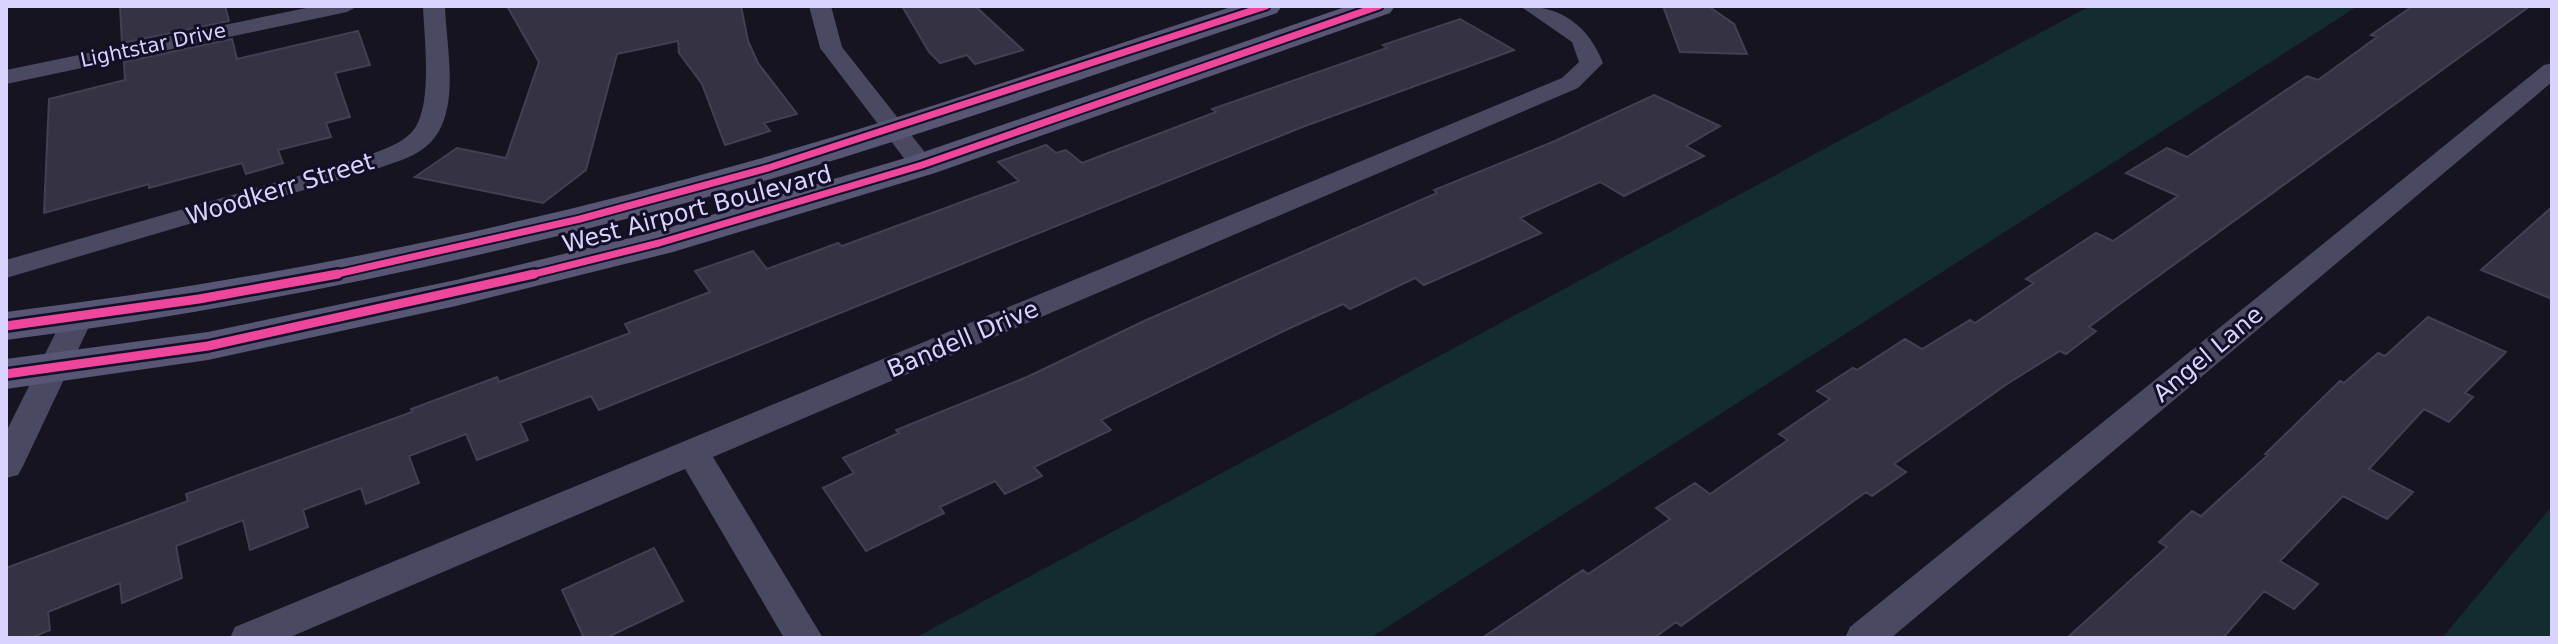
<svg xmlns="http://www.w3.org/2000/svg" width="2558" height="644" font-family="'DejaVu Sans',sans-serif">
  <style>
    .green { fill: #132c2d }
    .building { fill: #343243; stroke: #433f54; stroke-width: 2 }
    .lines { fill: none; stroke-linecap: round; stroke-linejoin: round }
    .minor { fill: #4a4962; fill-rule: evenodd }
    .secondary { fill: #575674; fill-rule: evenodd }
    .cycleway-far1-casing { stroke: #130f26; stroke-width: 11 }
    .cycleway-casing { stroke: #130f26; stroke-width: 14 }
    .cycleway-far1 { stroke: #ed469a; stroke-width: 7 }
    .cycleway { stroke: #ed469a; stroke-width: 9 }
    .labels { text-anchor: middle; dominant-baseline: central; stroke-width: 6; stroke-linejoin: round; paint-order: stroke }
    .far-street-label { font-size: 20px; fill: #d9d4ff; stroke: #130f26 }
    .street-label { font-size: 24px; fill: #d9d4ff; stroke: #130f26 }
  </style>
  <rect width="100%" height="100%" fill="#161421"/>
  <path class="green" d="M2090 6H2358L1370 638H915Z
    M2552 506V638H2442Z"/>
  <path class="building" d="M120 6H225L229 21 122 43Z
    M507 6H741L748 41 758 63 797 114 764 123 770 131 725 145 702 84 679 53 678 41 617 54 586 170 543 203 415 177 457 148 506 158 539 62Z
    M902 6H975L1023 50 975 64 967 55 940 63 929 52Z
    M1663 6H1708L1734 24 1747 54 1680 52Z
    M2413 6H2530L2128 298 2089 327 2096 331 2066 354 2060 351 2007 384 1894 464 1906 472 1872 496 1866 492 1681 626 1676 622 1654 638H1482L1583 570 1588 574 1670 519 1656 508 1695 483 1710 494 1788 440 1779 434 1830 399 1817 391 1853 368 1857 370 1905 339 1922 349 1970 320 1975 323 2034 283 2026 279 2096 233 2113 241 2178 196 2126 173 2167 148 2187 157 2307 76 2318 80 2377 37 2371 35Z
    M1460 19 1514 50 1305 126 599 410 591 396 520 423 528 440 477 460 466 434 409 456 419 483 366 504 361 488 303 510 308 527 250 550 243 520 176 546 182 578 122 603 120 583 48 612 50 630 30 638H6V568L188 501 186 494 412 412 411 409 497 377 499 382 630 333 625 324 710 292 695 271 753 251 767 269 838 243 842 246 1019 181 998 162 1046 145 1056 153 1066 150 1082 163 1216 112 1212 109 1387 48 1383 45Z
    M358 31 370 65 335 73 350 117 326 123 331 137 278 150 283 163 246 174 242 163 149 188V184L44 213 49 99 125 80 124 62 232 39 237 59Z
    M1654 95 1720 126 1686 146 1704 156 1624 196 1600 182 1520 218 1541 233 1424 285 1415 278 1350 309 1343 304 1290 328 1101 420 1111 430 1034 467 1042 476 1005 494 995 481 940 507 944 513 866 551 823 488 854 473 843 458 899 433 896 430 1027 377 1144 321 1437 193 1434 190 1555 141Z
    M2552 207V299L2481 270Z
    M2428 317 2506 352 2465 393 2473 397 2449 422 2424 409 2369 469 2413 492 2387 519 2343 496 2280 561 2318 584 2294 609 2264 591 2223 638H2067L2167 547 2159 542 2192 511 2201 516 2268 455 2265 454 2340 381 2344 383 2378 353 2385 356Z
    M654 548 683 601 606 638H584L562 590Z"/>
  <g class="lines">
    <path class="minor" d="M316 6H358L347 12 6 84V70Z
      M423 6H445C446 47 462 112 429 144 415 157 396 162 379 168L6 278V260L361 158C378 151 398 146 411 133 434 110 424 37 423 6Z
      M809 6H831L842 47 931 160 935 165 931 170H913L820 48Z
      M1520 6C1561 6 1588 25 1603 63L1578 88 713 457 823 638H784L685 469 288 638H230L235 627 1562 78 1579 62 1572 42Z
      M2552 63V82L1891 638H1845L1850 627 2544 65Z
      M78 309 89 311 93 318 23 466 18 475 6 478V432L63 318 67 311Z"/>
    <path class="secondary" d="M1234 6H1282L1277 13C1112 68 948 127 781 176 527 250 269 306 6 340V312C260 281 509 230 755 160 916 114 1075 58 1234 6Z
      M1348 6H1395L1390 13 935 173 673 252 456 306 208 360 6 389V359L208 332 456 280 646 234 909 157Z"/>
    <defs>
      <path id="cycleway-far1" d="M328 276 580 219 768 168 1266 6
        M526 276 659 243 922 165 1379 6"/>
      <path id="cycleway" d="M6 326 199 299 338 274
        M6 374 208 346 534 274"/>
    </defs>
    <use href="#cycleway-far1" class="cycleway-far1-casing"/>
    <use href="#cycleway" class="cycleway-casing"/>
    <use href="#cycleway-far1" class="cycleway-far1"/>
    <use href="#cycleway" class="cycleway"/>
  </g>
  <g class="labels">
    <g class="far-street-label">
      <text transform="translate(153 45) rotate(-12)">Lightstar Drive</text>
    </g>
    <g class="street-label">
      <text transform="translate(280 189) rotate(-17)">Woodkerr Street</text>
      <text transform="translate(697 209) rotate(-15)">West Airport Boulevard</text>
      <text transform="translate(963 339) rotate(-23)">Bandell Drive</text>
      <text transform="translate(2208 354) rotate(-40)">Angel Lane</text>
    </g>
  </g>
  <rect width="2558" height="644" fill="none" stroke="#d9d4ff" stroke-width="16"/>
</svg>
